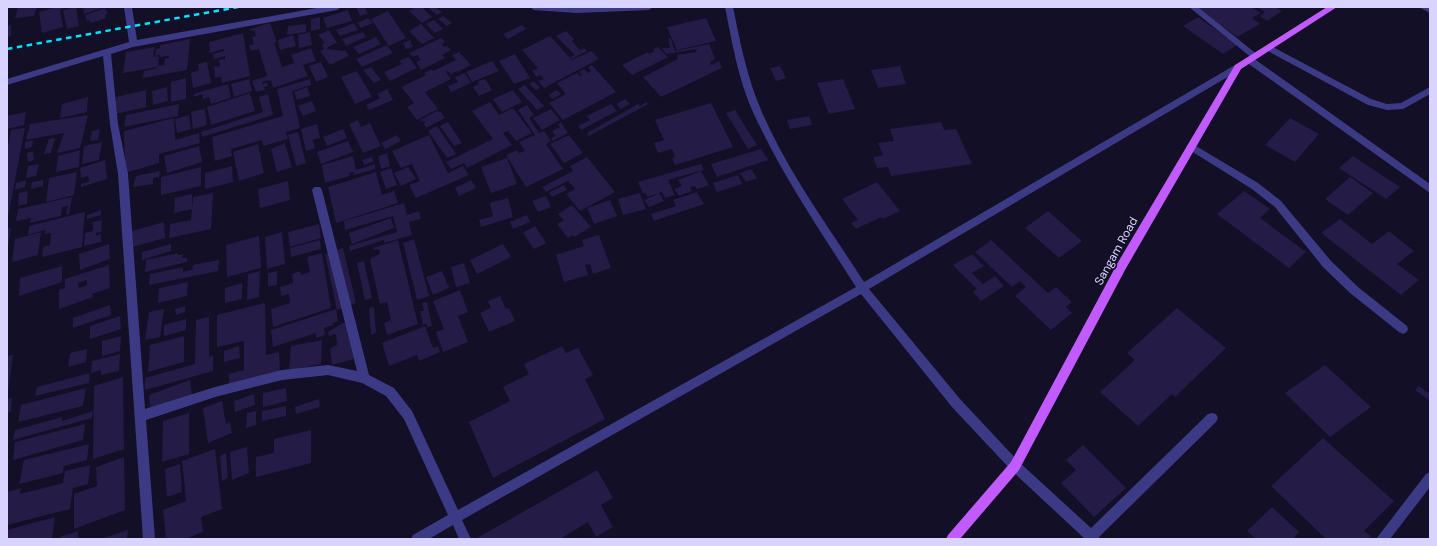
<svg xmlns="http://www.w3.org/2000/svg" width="1437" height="546" font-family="'DM Sans',sans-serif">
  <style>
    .building { fill: #241b47; fill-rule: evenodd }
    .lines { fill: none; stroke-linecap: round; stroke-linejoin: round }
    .minor { fill: #3d3a85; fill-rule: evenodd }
    .major { fill: #c25bff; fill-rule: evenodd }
    .rail { stroke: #00e5ff; stroke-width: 2.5; stroke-dasharray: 5.5 4.5; stroke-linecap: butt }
    .labels { text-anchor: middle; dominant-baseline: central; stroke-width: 3.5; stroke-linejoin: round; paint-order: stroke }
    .street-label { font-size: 12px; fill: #d9d4ff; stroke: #130f26 }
  </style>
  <rect width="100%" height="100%" fill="#130f26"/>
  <path class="building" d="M18 7H37L34 16 15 18Z
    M56 7H67L60 10 63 27 42 33 39 12Z
    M76 7 79 26 67 29 63 10Z
    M83 7H105L84 14Z
    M365 7 368 14 360 16 357 8Z
    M416 7H422L432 17 422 23 409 11Z
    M427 7H435L442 12 437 15Z
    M1197 7H1251L1261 13 1252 18 1260 24 1237 37Z
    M1260 7H1275L1282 11 1267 21 1260 16 1265 12 1258 8Z
    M105 8 108 14 105 15 106 18 91 23 89 20 87 21 85 15Z
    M348 10 352 21 327 28 323 18Z
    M388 11 406 38 389 46 371 19Z
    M443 16 452 23 447 26 438 19Z
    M320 17V29L311 31V19Z
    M1198 17 1237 45 1223 54 1183 26Z
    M368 18 373 23 361 28 357 23Z
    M706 18 716 41 677 50 667 27Z
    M434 20 443 29 435 33 426 24Z
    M270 23 277 42 274 43 282 67 294 63 291 55 311 48 316 61 303 65 308 76 273 88 271 80 268 81V80L262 82 263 84 267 82 268 86 264 87 265 90 256 92 252 81 267 76 259 49 251 51 249 46 254 44 252 37 256 36 254 30 251 31 250 29Z
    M354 23 358 30 340 36 336 30Z
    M306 24V32L287 35 288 26Z
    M421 24 434 38 422 44 409 31Z
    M11 25V36L7 37V26Z
    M522 25 526 29 508 39 503 34Z
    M329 30 337 43 328 47 327 49 344 51 345 50 349 56 330 65 320 51 324 49 322 44 325 43 318 35Z
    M566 31 574 39 572 41 580 50 584 48 587 51 572 59 570 57 575 55 556 36Z
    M310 32 312 45 299 48 298 35Z
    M363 32 366 37 346 46 342 39Z
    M243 33 250 76 222 83 221 77 215 78 214 67 220 66 219 60 225 59V56L214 59 213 54 224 51V49L210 53 209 42Z
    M293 35 296 46 280 50 278 40Z
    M550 36 572 60 591 51 599 59 544 88 538 81 544 79 540 75 537 77 532 71 538 68 522 50Z
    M376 37 381 44 359 54 353 47Z
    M441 38 445 42 442 44 444 47 447 46 451 50 442 55 445 58 421 70 416 62 421 60 417 55 413 57 409 53Z
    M668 38 671 39 675 51 709 44 715 59 710 62 711 65 719 61 722 68 661 97 643 77 678 59 677 55 696 52 697 49 666 54 662 48H670Z
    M190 39 187 70 143 78 144 71 158 68V66L164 65 165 59 169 58V56L160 57V55L155 56 156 49 160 48V45Z
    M410 40 413 47 406 49 403 43Z
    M387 45 393 53 362 67 356 59Z
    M155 47 153 57 159 56 158 67 123 73 126 52Z
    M658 47 668 57 632 75 622 65 648 52 649 54 655 51 653 49Z
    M459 52 471 65 458 72 457 71 451 74 448 71 446 72 451 79 425 92 438 109 417 120 407 107 414 103 401 87 426 75 424 73 432 69 433 71 456 60 452 55Z
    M515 54 530 78 514 84 499 61Z
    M409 57 417 68 390 81 384 72 402 64 399 61Z
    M492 61 499 71 472 82 466 72Z
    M207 62 211 83 193 88 191 73 199 70 198 64Z
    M321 62 328 77 316 82 309 66Z
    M592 65 616 92 563 120 549 103 566 94 557 83 577 73 580 76 582 75 579 72 584 69 588 73 591 71 588 67Z
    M780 66 786 78 776 81 770 68Z
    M900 66 906 84 878 88 871 70Z
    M371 67 381 80 374 83 363 70Z
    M357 71 372 97 355 104 341 77Z
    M465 73 471 83 451 92 448 86 458 82 455 77Z
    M186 78V99L171 102V82Z
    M249 79 252 91 234 97 231 84Z
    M310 79 311 85 292 91 300 128 286 132 288 139 263 146 262 140 231 149 232 156 215 161 212 137 283 116 277 89Z
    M485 79 492 90 479 96 473 87 479 84 477 82Z
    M843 79 855 109 829 114 817 83Z
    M534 81 540 88 536 90 529 84Z
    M228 84 231 98 211 104 209 97 203 99V94L194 97 193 94Z
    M525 85 544 106 537 110 518 89Z
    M167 87 168 101 153 105 152 91Z
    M307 87 310 96 297 100 294 92Z
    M387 89 393 100 369 110 366 105 380 98 377 94Z
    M146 90V107L115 114 116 97Z
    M513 90 522 102 502 112 493 99Z
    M556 90 561 94 553 99 549 95Z
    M250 93 255 111 211 125 207 107Z
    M268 94 273 115 202 137 201 132 263 112 259 97Z
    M88 97 87 112 60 118 62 104Z
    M625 99 630 104 621 109 616 104Z
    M312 101 316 111 303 116 298 106Z
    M490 102 499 115 513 108 532 133 516 141 508 131 503 133 512 145 467 168 464 163 451 169 446 162 493 139 472 111Z
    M646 102 648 104 589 136 587 133 638 104 640 106Z
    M711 103 733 147 675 165 672 158 675 157 672 149 658 153 654 143 664 140 655 120Z
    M179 104 178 116 124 127 126 115Z
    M611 104 617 111 581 130 578 126 590 120 587 116Z
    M527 105 534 115 529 118 539 133 544 131 551 141 546 144 563 169 526 187 506 155 517 150 519 153 525 151 519 142 535 135 518 110Z
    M205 109 207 125 193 129 191 112Z
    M551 109 560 120 542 130 533 118Z
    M735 110 757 145 748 149 726 113Z
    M437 111 439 112H441L445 118 426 128 424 124 425 123 424 121 422 122 420 120Z
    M26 112 24 125 7 129V116Z
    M88 115 80 148 57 153 64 133 26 140 30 124Z
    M189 115 191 129 177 133 175 119Z
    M809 116 812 125 790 129 787 120Z
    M174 118 175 140 199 133 200 143 159 154V163L125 173 124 131Z
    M1290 118 1319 134 1295 162 1265 145Z
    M358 120 361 127 370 123 381 146 363 153 349 124Z
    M448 122 462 143 454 146 440 126Z
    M561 122 568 133 553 141 551 138 555 136 552 131 560 127 558 124Z
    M941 122 944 130 956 129 972 164 891 176 888 167 877 168 873 157 883 155 878 143 894 141 890 129Z
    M317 124 320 138 313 140 315 148 306 151 301 129Z
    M437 126 456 154 447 158 428 131Z
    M25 128 8 217H7V152L11 130Z
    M100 129 98 140 90 141 92 131Z
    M343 129 347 138 327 146 323 137Z
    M298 132 306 163 296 166 288 135Z
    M397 135 401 141 385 149 381 143Z
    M429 135 448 173 463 166 469 175 416 198 409 185 420 181 412 164 401 168 392 151Z
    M569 135 583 153 564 163 550 144Z
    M55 138 51 153 44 154 49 139Z
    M33 140 32 147 25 149V142Z
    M348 141 353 152 321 164 317 152Z
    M102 142 99 160 82 164 84 146Z
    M285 143 292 167 277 172 271 149Z
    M258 144 264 173 239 181 233 152Z
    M199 146 202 162 167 173 164 156Z
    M761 149 768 160 717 177 711 164Z
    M80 150 79 167 56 172 58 156Z
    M33 151 34 160 28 162 27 153Z
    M387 153 390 166 381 169 378 156Z
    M353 156 356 170 375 164V169L354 175V172L349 173 350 176 325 183 322 165Z
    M1353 156 1400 187 1386 199 1339 168Z
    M372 157 374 161 364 165 362 160Z
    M587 157 615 192 580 211 566 194 575 189 568 181 546 192 542 187 573 171 570 166Z
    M507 158 517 184 491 193 481 167Z
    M105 160 107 179 81 187V184L89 182 88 176 81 178 80 168Z
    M39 164 36 176 26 178 28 166Z
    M701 164 704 170 668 180 675 195 665 198 662 192 647 197 645 193 643 194 638 182Z
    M232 166 233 182 205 189V173Z
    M201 167V186L161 195V177Z
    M408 167 416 179 401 186 394 173Z
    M391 168 397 185 386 189 380 172Z
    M751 169 757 178 746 182 740 173Z
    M160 171 159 177 153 178V184L133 187 136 176Z
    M701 171 709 185 697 189 695 186 690 187 692 191 679 196 674 189 682 186 678 180Z
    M77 172 74 195 46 202 49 178Z
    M376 172 382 195 394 191 398 203 336 223 328 187Z
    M738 175 742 184 717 192 713 183Z
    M1350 177 1373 193 1348 215 1325 199Z
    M26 180 25 187 15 190 16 183Z
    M43 180V186L31 189 32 182Z
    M471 180 476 188 459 196 455 188Z
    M288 181 290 200 260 208 258 189Z
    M877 182 900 211 883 219 881 217 856 229 851 223 858 220 842 199Z
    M564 185 567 190 552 197 549 192Z
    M28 191 27 204 18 206 19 193Z
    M1244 191 1270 209 1260 218 1306 252 1289 268 1217 214Z
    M697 192 704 204 654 221 651 214 676 206 673 200Z
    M213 193 211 229 169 238 170 224 191 220 193 197Z
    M640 193 646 209 623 215 618 199Z
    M659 193 664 201 649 207 644 200Z
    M192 194V209L174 213 175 198Z
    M546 196 551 207 538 212 532 201Z
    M72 197 69 214H66L68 206 62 207 61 216 30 223 31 218 16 221 18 209Z
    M508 198 513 217 481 227 479 220 493 216 490 203Z
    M610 200 617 216 594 224 587 208Z
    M404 203 407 215 419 211 421 219 409 222 412 235 384 243V240L350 251 349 246 397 232 393 216 345 230 344 221Z
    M572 205 591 227 574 237 573 235 568 238 557 224 564 220 558 214Z
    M101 210V215L87 219V215Z
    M1048 211 1082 241 1059 258 1025 228Z
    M85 212 82 247 42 257 43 247 50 245 51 233 45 234V230L28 235 29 226Z
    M527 215 530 222 513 229 510 222Z
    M391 218 394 228 352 244 349 233Z
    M1340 219 1372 244 1389 231 1414 251 1397 264 1419 280 1401 295 1321 233Z
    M102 220 101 232 96 233V236L101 234V242L84 246 85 233 93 231V222Z
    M164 222 165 238 132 247V231Z
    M319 224 321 238 290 247 288 232Z
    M535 226 546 243 534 249 523 233Z
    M11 228 8 247H7V229Z
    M41 232 38 255 12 262 15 239Z
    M282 232 285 264 267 269 265 237Z
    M599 235 611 268 593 274 590 264 585 265 588 275 564 282 556 255 584 246 582 240Z
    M259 236 261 268 227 277 226 245Z
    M414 239 429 296 417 300 403 243Z
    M320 240 321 249 291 257 290 248Z
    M398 240 418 324 387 335 384 323 391 320 387 302 380 304 370 259 380 254 379 249 374 250 373 248Z
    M991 240 1048 293 1056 287 1072 302 1066 307 1072 313 1051 330 1015 296 1026 287 1020 281 1012 287 975 252Z
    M109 244 110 259 80 270 79 254Z
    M171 244V251L142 260V252Z
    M503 244 511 257 477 274 470 260Z
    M343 248 356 303 337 310 325 254Z
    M178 253V255H183L182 258H187V262L145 272 146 260Z
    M322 253 331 308 273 327 271 309 290 303 289 294 281 296 280 287 293 283 292 274 300 271 301 275 310 272 307 257Z
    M972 254 984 266 972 273 983 284 995 276 1004 286 981 301 973 292 977 289 953 265Z
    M219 260 218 271 149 285 150 274 183 267V272L192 270 193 265Z
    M364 261 372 298 365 300 357 263Z
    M464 263 470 283 456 287 451 267Z
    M109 265 110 288 92 294 93 297 59 309V290L65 288V279ZM87 280V285L79 288 78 283Z
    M62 266V282L19 296 20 278Z
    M260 271 259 297 247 300 248 274Z
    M277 271V285L268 287V273Z
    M442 271 449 288 433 295 426 277Z
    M188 282 187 296 158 303 159 288Z
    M242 283V299L225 303V288Z
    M460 290 468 312 458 316 468 342 443 352 436 332 444 329 433 301Z
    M500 296 506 309 509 308 515 321 489 332 480 313 491 308 488 301Z
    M427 302 432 326 427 327V324L423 325 420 311H424L422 303Z
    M265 303 266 355 279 352 280 374 229 387V374L244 370V341L217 347V315Z
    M110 305 111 315 73 328V318Z
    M185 306V312L176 315 175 309Z
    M374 307 376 333 371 335 369 308Z
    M1177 308 1226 348 1175 397 1172 394 1138 426 1100 392 1135 360 1127 353Z
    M164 309 160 337 145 340 149 312Z
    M336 309 338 321 333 323V325L324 328 325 335 316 338V333L273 347 271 330Z
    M120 316 121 329 90 339V326Z
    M209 317V357L213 355V371L145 390V378L195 364 196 320Z
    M186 319V330L164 336V325Z
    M356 320 361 357 332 365 330 348 337 345 336 334 329 336 328 332 341 324Z
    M425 326 433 348 438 346 440 352 419 361 417 355 389 366 382 343Z
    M121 336 120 351 102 356V341Z
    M184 336V362L148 372 150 345Z
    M322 340 321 364 289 370 291 346Z
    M239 346 240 358 224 362V351Z
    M562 346 566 353 578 348 593 375 585 379 605 419 493 478 469 422 510 401 503 387 529 374 524 364Z
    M87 349 86 362 68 367 70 353Z
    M120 354 119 371 101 375V370L91 373 92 361Z
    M13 355 8 392H7V356Z
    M1325 365 1371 407 1330 437 1285 393Z
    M90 373 89 383 35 396 37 387Z
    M123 377 124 449 93 459 94 386Z
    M190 380 192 396 151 412 149 395Z
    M1419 386 1430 394V401L1415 390Z
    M86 388 83 406 18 422 21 405Z
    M286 388 287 401 263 407V393Z
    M254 394 255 405 235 412 234 401Z
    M12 398 11 411 7 413V399Z
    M319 399 320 407 296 414 295 407Z
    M222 401 226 424 230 422 232 433 208 443 203 408Z
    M286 406V416L262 421V411Z
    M93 411 92 418 13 440 15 430 62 417V421Z
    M256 411V425L246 428 247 413Z
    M189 413V454L162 462 163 421Z
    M85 424 83 440 13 460 15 442Z
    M311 430V463L256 477V457L274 453V439Z
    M1323 438 1394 501 1364 531 1371 536 1368 539H1326L1271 486Z
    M89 444 87 460 64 466 63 473 19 484 24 460Z
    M1083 445 1126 488 1094 517 1061 483 1076 470 1066 460Z
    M247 447 249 473 232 480 230 452Z
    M215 449 222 509 201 517 203 532 185 539H166L163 510 186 501 182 461Z
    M226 453 228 478 222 481 220 456Z
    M124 457 125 510 74 529V494L97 486 96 467Z
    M180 464 182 492 167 497 165 469Z
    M90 465 88 484 73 488 70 509 7 525V492L21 488 20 494 63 483 65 471Z
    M597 470 613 498 601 505 613 527 596 537 588 522 560 539H477V538Z
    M1272 507 1299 532 1293 539H1256L1247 531Z
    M55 517 52 539H7V530Z
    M128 530 127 539H101Z
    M78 531V539H60V537Z"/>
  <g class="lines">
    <path class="minor" d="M124 7H132L137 40 322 7H341L337 10 133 47 111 54 118 124 128 174 145 409 215 387 282 370 328 365 357 371 312 190 314 187H320L322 190 369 375 394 388 412 411 458 510 856 287C819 229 780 172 752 110 738 78 732 42 725 7H733C740 42 747 77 761 110 787 171 828 226 864 282L1235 65H1241L1242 67 1241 69 869 289 960 399 1019 462 1091 528 1208 414 1212 413 1216 414 1218 418 1216 422 1099 537 1100 539H1085L1011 470 952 407 861 294 462 520 471 539H459L453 525 429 539H411L413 535 448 515 404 419 386 396 362 383 328 375 282 380 215 397 146 420 155 539H143L118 174 110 124 103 56 7 85V79L129 42Z
      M530 7H653L649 10 576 13 534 10Z
      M1189 7H1198L1259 56 1258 58H1253L1430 184V193L1246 62 1245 60 1246 58H1252Z
      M1419 7H1430V13Z
      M1269 45 1371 99 1387 104 1401 103 1430 87V94L1403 109 1387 110 1368 105 1266 50 1265 48 1266 46Z
      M1191 143 1258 183 1281 201 1331 261 1358 287 1407 326 1408 329 1407 332 1403 334 1399 332 1350 293 1323 267 1275 207 1252 189 1188 149 1186 147Z
      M1430 472V487L1390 539H1376L1426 474Z"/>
    <path class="major" d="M1327 7H1337L1241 69 1125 270 1019 470 960 539H946L948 535 1011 462 1117 264 1235 65Z"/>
    <path class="rail" d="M7 49 238 7"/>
  </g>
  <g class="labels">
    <g class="street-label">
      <text transform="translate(1116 251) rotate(-61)">Sangam Road</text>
    </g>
  </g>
  <rect width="1437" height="546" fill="none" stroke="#d9d4ff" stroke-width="16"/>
</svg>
